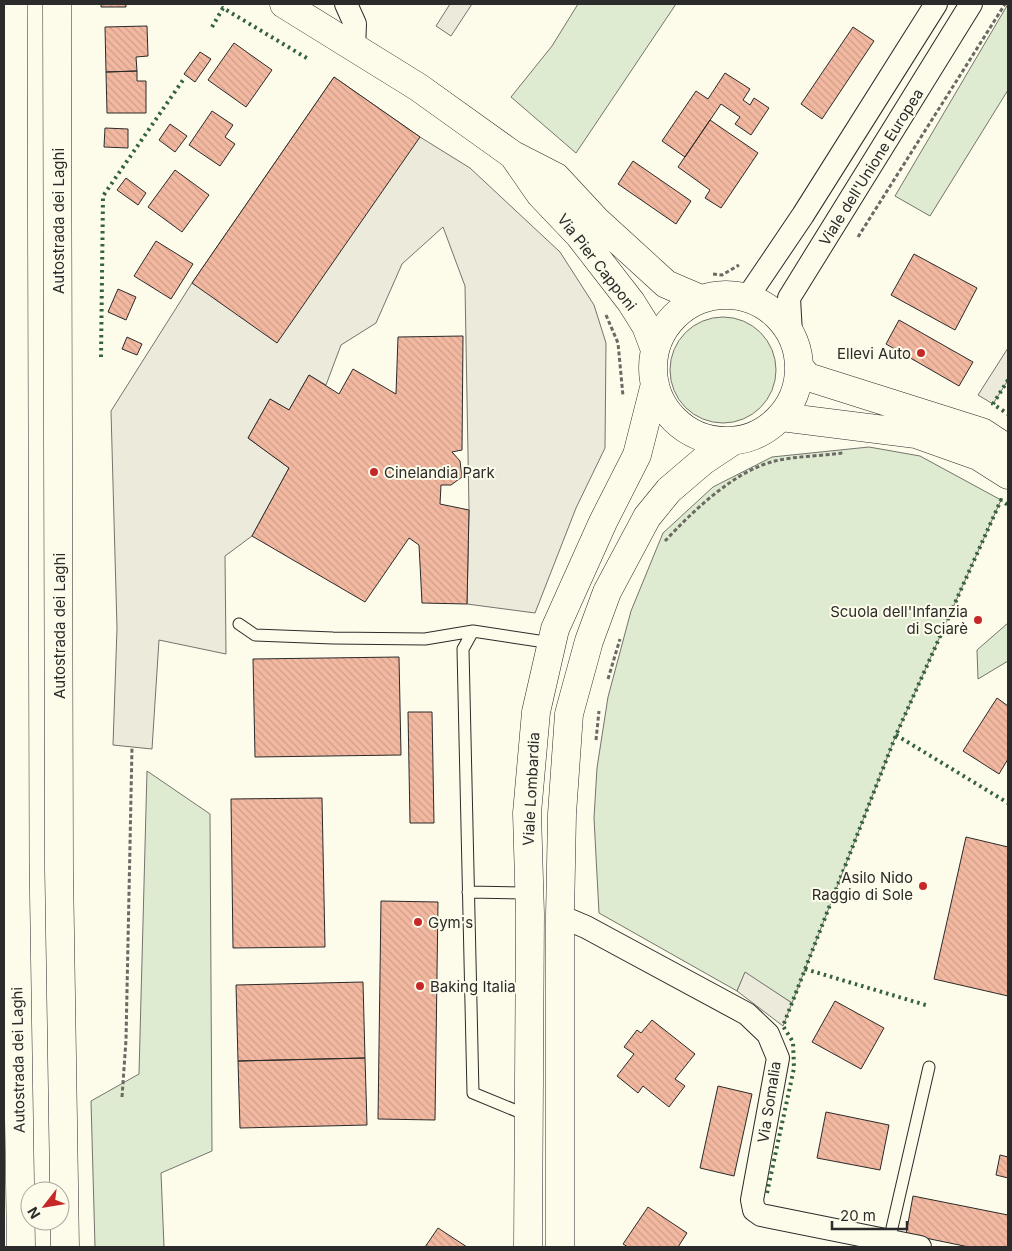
<svg xmlns="http://www.w3.org/2000/svg" width="1012" height="1251" font-family="Inter,sans-serif">
  <style>
    .grass { fill: #deebd1; stroke: #74746e }
    .parking { fill: #eceadb; stroke: #74746e }
    .building { fill: url(#building-back-hatch); stroke: #2b2b2b }
    .lines { fill: none; stroke-linecap: round; stroke-linejoin: round }
    .lane-casing { stroke: #2b2b2b; stroke-width: 13 }
    .street-casing { stroke: #2b2b2b; stroke-width: 24 }
    .secondary-casing { stroke: #2b2b2b; stroke-width: 29 }
    .highway-casing { stroke: #2b2b2b; stroke-width: 29 }
    .path { stroke: #6a6964; stroke-width: 3; stroke-dasharray: 4 2.5; stroke-linecap: butt }
    .lane { stroke: #fdfbea; stroke-width: 11 }
    .street { stroke: #fdfbea; stroke-width: 22 }
    .secondary { stroke: #fdfbea; stroke-width: 28 }
    .highway { stroke: #fdfbea; stroke-width: 28 }
    .hedge { stroke: #34623c; stroke-width: 4; stroke-dasharray: 2.5 4; stroke-linecap: butt }
    .poi-dot { fill: #c62828; stroke: #fdfbea; stroke-width: 2 }
    .labels { text-anchor: middle; dominant-baseline: central; stroke-width: 4; stroke-linejoin: round; paint-order: stroke }
    .street-label { font-size: 15px; fill: #2b2b2b; stroke: #fdfbea }
    .poi-label { font-size: 15px; fill: #2b2b2b; stroke: #fdfbea; text-anchor: end }
  </style>
  <defs>
    <pattern id="building-back-hatch" width="6" height="6" patternUnits="userSpaceOnUse" patternTransform="scale(1.25)"><rect width="6" height="6" fill="#f2b8a0"/><path d="M-1 5l2 2M0 0l6 6M5-1l2 2" fill="none" stroke="#d09e8a"/></pattern>
  </defs>
  <rect width="100%" height="100%" fill="#fdfbea"/>
  <path class="grass" d="M578 4H676L576 153 511 97 552 46Z
    M1008 4V90L930 216 895 196Z
    M670 370a53 53 0 1 1 106 0a53 53 0 1 1-106 0Z
    M869 447 920 456 1001 500 896 735 792 1003 745 973 737 991 599 913 594 818 597 768 608 697 631 611 663 533 713 487 772 457Z
    M1008 623V661L978 679 977 650Z
    M147 771 210 814 212 1151 161 1173 164 1247H95L91 1101 139 1074Z"/>
  <path class="parking" d="M450 4H472L451 36 436 26Z
    M334 77 420 137 470 168 560 252 594 305 606 343 605 448 576 508 535 613 467 604 469 510 465 286 443 227 402 264 376 323 341 345 326 385 309 375 289 410 270 399 248 438 289 468 252 536 225 556 226 654 159 640 152 749 113 745 117 628 111 411 192 283Z
    M1008 348V380L993 404 978 395Z
    M745 972 792 1003 783 1026 737 991Z"/>
  <path class="building" d="M101 4H126V7H101Z
    M147 26 148 56 136 57 137 71 106 72 105 27Z
    M853 27 874 41 822 119 801 104Z
    M234 43 272 70 246 107 208 80Z
    M200 52 211 59 195 82 184 74Z
    M137 71V81H146V113H107L106 72Z
    M725 73 750 89 743 100 750 105 754 98 769 108 751 135 735 124 740 117 721 104 685 157 662 141 696 91 708 99Z
    M334 77 420 137 277 343 192 283Z
    M212 111 233 125 225 137 235 144 220 166 189 145Z
    M710 120 758 153 721 208 705 198 710 190 678 167Z
    M170 124 187 136 175 152 159 140Z
    M105 128 128 129V148L104 147Z
    M633 161 691 201 676 224 618 184Z
    M175 170 209 195 182 232 148 207Z
    M126 178 146 193 138 205 117 190Z
    M156 241 193 264 171 299 134 276Z
    M914 254 977 288 955 330 891 295Z
    M118 289 136 297 126 320 108 312Z
    M899 320 973 362 959 386 886 344Z
    M463 336 462 450 452 452 460 461 462 477 451 485H441L440 504 469 510 467 604 422 603 419 545 409 538 365 602 252 536 289 468 248 438 270 399 289 410 309 375 339 394 353 369 396 394 398 337Z
    M127 337 142 344 137 355 122 349Z
    M399 657 401 755 255 757 253 659Z
    M997 698 1008 706V759L999 774 963 751Z
    M408 712H432L434 823H410Z
    M322 798 325 947 233 948 231 799Z
    M966 837 1008 847V996L934 979Z
    M381 901 438 902 435 1120 378 1119Z
    M363 982 365 1058 238 1061 236 985Z
    M835 1001 884 1028 861 1069 812 1042Z
    M652 1020 695 1054 675 1079 685 1086 669 1107 643 1086 638 1093 617 1076 634 1054 624 1047 637 1030 641 1033Z
    M365 1058 367 1125 240 1128 238 1061Z
    M718 1086 752 1094 734 1176 700 1168Z
    M826 1112 889 1125 880 1170 817 1158Z
    M1000 1155 1008 1157V1178L996 1175Z
    M913 1196 1008 1215V1247H969L906 1234Z
    M648 1207 687 1233 678 1247H628L623 1244Z
    M438 1228 467 1247H425Z"/>
  <g class="lines">
    <defs>
      <path id="lane" d="M239 624 255 635 333 638 425 639 473 631
        M468 892 529 893
        M529 1116 473 1093 463 649 473 631 552 643
        M889 1241 929 1067"/>
      <path id="street" d="M346 4 355 24 354 48
        M745 297 753 289 803 215 936 4
        M791 334 789 298 971 4
        M560 916 586 927 747 1014 768 1034 778 1058 752 1200 754 1210 761 1215 920 1247"/>
      <path id="secondary" d="M284 4 418 87 513 155 556 177 596 220 666 284 701 299
        M515 158 540 194 579 235 631 302 646 326 655 350
        M653 368a73 73 0 1 1 146 0a73 73 0 1 1-146 0Z
        M799 367 808 377 982 432 1008 449
        M781 417 916 434 978 456 1008 475
        M528 1247 530 914 527 813 536 712 555 629 603 522 637 455 655 384
        M560 1247V916L562 814 569 714 589 641 607 592 647 517 669 490 703 461 733 441"/>
      <path id="highway" d="M13 4 15 861 21 1247
        M57 4 59 869 65 1247"/>
    </defs>
    <use href="#lane" class="lane-casing"/>
    <use href="#street" class="street-casing"/>
    <use href="#secondary" class="secondary-casing"/>
    <use href="#highway" class="highway-casing"/>
    <path class="path" d="M858 237 1005 4
      M713 274 722 275 739 265
      M606 315 618 343 623 396
      M665 541C693 511 734 471 775 461 796 456 821 456 843 453
      M608 679 620 639
      M596 740 599 711
      M122 1097 126 1040 132 747"/>
    <use href="#lane" class="lane"/>
    <use href="#street" class="street"/>
    <use href="#secondary" class="secondary"/>
    <use href="#highway" class="highway"/>
    <path class="hedge" d="M212 27 223 8 310 60
      M101 357 103 196 183 80
      M1008 380 993 404 1008 414
      M896 735 1008 803
      M805 969 929 1006
      M767 1193 794 1068 793 1042 783 1026 896 735 1001 500 1008 505"/>
  </g>
  <g class="poi-dot">
    <circle cx="921" cy="353" r="5"/>
    <circle cx="374" cy="472" r="5"/>
    <circle cx="978" cy="620" r="5"/>
    <circle cx="923" cy="886" r="5"/>
    <circle cx="418" cy="922" r="5"/>
    <circle cx="420" cy="986" r="5"/>
  </g>
  <g class="labels">
    <g class="street-label">
      <text transform="translate(871 167) rotate(-58)">Viale dell'Unione Europea</text>
      <text transform="translate(58 221) rotate(-90)">Autostrada dei Laghi</text>
      <text transform="translate(597 262) rotate(52)">Via Pier Capponi</text>
      <text transform="translate(59 626) rotate(-90)">Autostrada dei Laghi</text>
      <text transform="translate(531 789) rotate(-87)">Viale Lombardia</text>
      <text transform="translate(18 1060) rotate(-91)">Autostrada dei Laghi</text>
      <text transform="translate(769 1102) rotate(-81)">Via Somalia</text>
    </g>
    <g class="poi-label">
      <text x="911" y="353">Ellevi Auto</text>
      <text x="384" y="472" text-anchor="start">Cinelandia Park</text>
      <text x="968" y="611">Scuola dell'Infanzia<tspan x="968" dy="17">di Sciarè</tspan></text>
      <text x="913" y="877">Asilo Nido<tspan x="913" dy="17">Raggio di Sole</tspan></text>
      <text x="428" y="922" text-anchor="start">Gym's</text>
      <text x="430" y="986" text-anchor="start">Baking Italia</text>
    </g>
  </g>
  <rect width="1012" height="1251" fill="none" stroke="#2b2b2b" stroke-width="10"/>
  <g transform="translate(45 1206) rotate(239)"><circle r="24" fill="#fdfbea" stroke="#a9a89e"/>
  <path d="M0-4L9 19L0 12L-9 19Z" fill="#c62828"/>
  <text y="-8" font-size="14" font-weight="bold" text-anchor="middle" fill="#2b2b2b">N</text>
  </g>
  <path d="M832 1221v8h75v-8" fill="none" stroke="#2b2b2b" stroke-width="2.5"/>
  <text x="840" y="1221" font-size="15" fill="#2b2b2b" stroke="#fdfbea" stroke-width="4" paint-order="stroke">20 m</text>
</svg>
